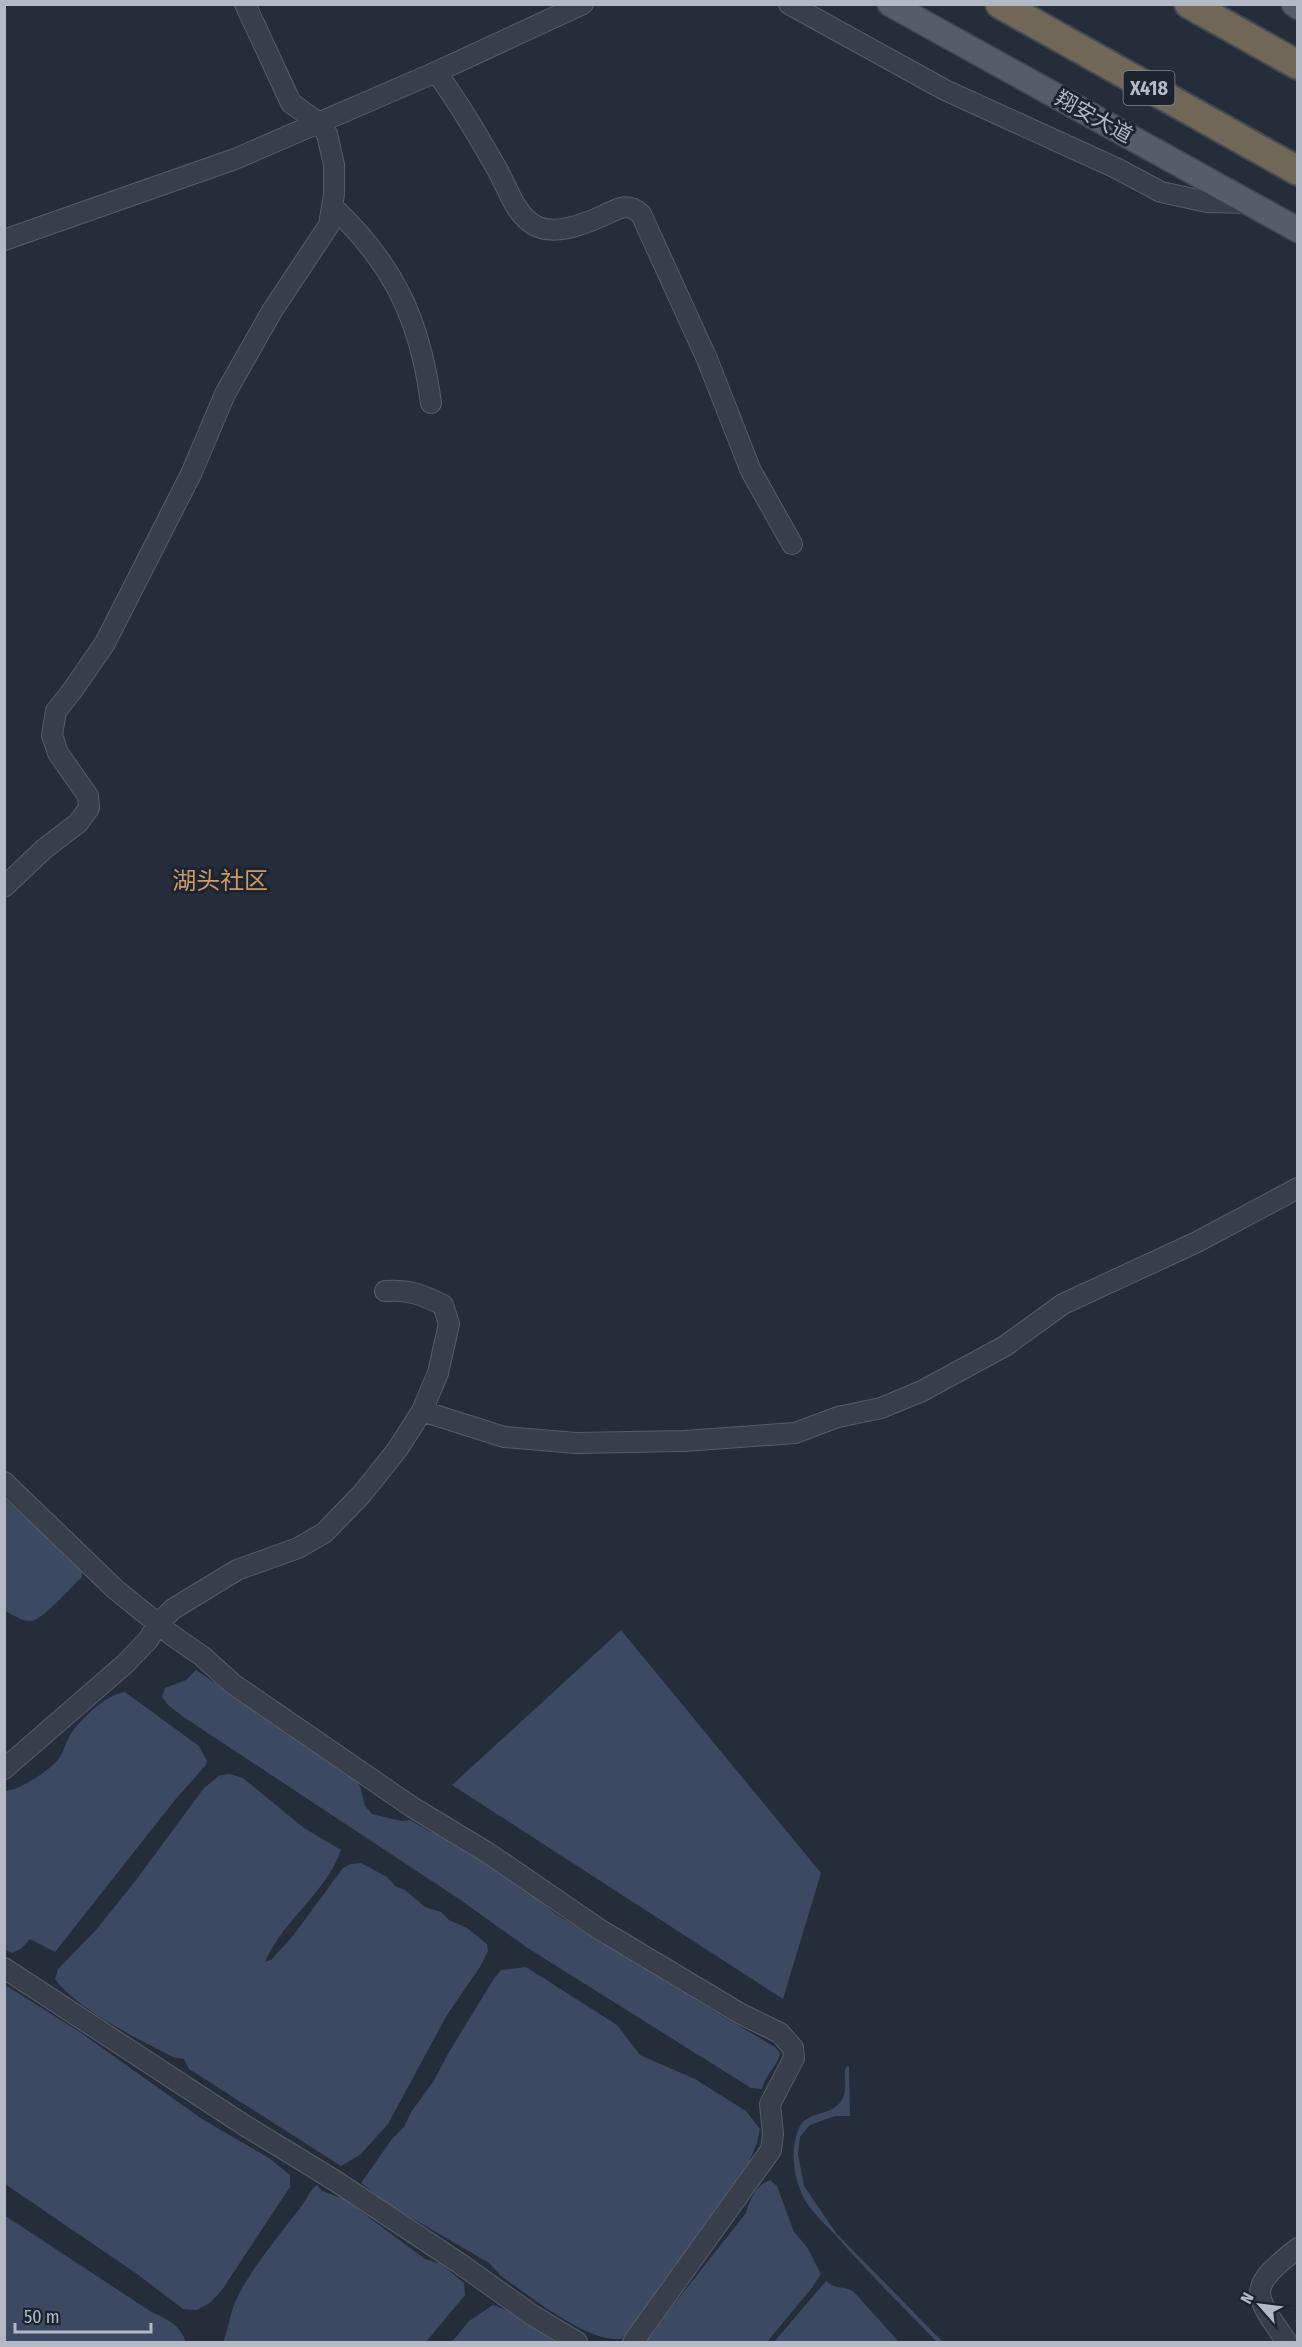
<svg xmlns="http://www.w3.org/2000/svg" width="1302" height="2347" font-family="'Fira Sans Condensed','Noto Sans SC',sans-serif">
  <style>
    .water { fill: #3b4962 }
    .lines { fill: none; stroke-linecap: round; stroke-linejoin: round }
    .minor-casing { stroke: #565c68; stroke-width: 22 }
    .major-casing { stroke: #414853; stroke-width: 27 }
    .highway-casing { stroke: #434955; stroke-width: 32 }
    .minor { stroke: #383f4b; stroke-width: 20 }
    .major { stroke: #565d6a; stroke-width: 24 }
    .highway { stroke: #706756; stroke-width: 28 }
    .labels { text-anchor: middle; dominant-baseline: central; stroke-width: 6; stroke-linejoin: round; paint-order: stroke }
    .shield { fill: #1d242f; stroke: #878c99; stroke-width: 1.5 }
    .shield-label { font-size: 20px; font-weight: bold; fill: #b4b9c6 }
    .street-label { font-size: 21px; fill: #b4b9c6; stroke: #1d242f }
    .quarter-label { font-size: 24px; fill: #cc9a68; stroke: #1d242f }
  </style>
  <rect width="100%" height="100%" fill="#252c3a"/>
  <path class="water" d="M4 1498 82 1570V1577C72 1586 43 1620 31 1621 22 1622 12 1614 5 1611Z
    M621 1630 821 1873 783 1999 452 1785Z
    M196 1670 352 1775 360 1786 365 1806 372 1814 401 1821 410 1820 431 1832 441 1833 526 1890 556 1914 727 2019 775 2047 780 2053C778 2066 765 2074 762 2089L751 2088 526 1947 462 1901 185 1718 169 1706 162 1697 165 1688 186 1680Z
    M125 1692 199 1746 207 1761 205 1766 175 1800 55 1952 30 1939 21 1949 12 1953 4 1949 5 1791C20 1790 51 1770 60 1757 64 1750 66 1742 70 1735 81 1719 105 1695 125 1692Z
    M230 1774 243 1778 304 1828 341 1850C326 1893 283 1920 265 1962L271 1960 292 1937 343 1868 351 1864 361 1863 387 1877 395 1886 405 1890 425 1907 441 1912 449 1920 467 1928 487 1944 488 1951 480 1967 447 2015 388 2124 360 2155 341 2166 189 2069 184 2059 173 2057C137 2038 79 2011 55 1979L58 1969 96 1930 136 1880 204 1788 220 1775Z
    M526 1967 617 2025 640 2055 695 2079 746 2111 760 2129 757 2143 749 2162 636 2322 621 2339C587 2343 529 2295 501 2276L489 2263 388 2204 361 2183 392 2139 404 2127 411 2112 433 2082 449 2052 493 1980 501 1970Z
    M5 1985 77 2030 202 2119 269 2158 290 2175V2187L222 2290 210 2303 196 2310 183 2309 137 2274 5 2184Z
    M847 2066 849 2067 850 2116H835L818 2122 810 2125 800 2137 798 2154 804 2186 836 2233 943 2342H937C904 2308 870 2275 839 2239 829 2228 817 2217 808 2205 794 2184 788 2149 800 2126 808 2111 832 2116 841 2101 850 2087 841 2075 847 2066Z
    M770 2180 777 2186 794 2232 807 2247 821 2274 811 2289 767 2342H644L746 2213C750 2199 756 2185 770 2180Z
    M317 2185 322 2191 344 2199 425 2259 441 2264 464 2283 465 2295 426 2342H223C229 2328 230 2312 237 2298 252 2267 282 2232 303 2204 308 2197 310 2189 317 2185Z
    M4 2215 150 2311C166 2319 180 2324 186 2342H5Z
    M826 2281C838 2291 841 2285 853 2291L899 2342H774Z
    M493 2305 506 2310 555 2342H452L469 2321Z"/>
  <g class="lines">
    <defs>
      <path id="minor" d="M789 4 945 90 1116 168 1161 192 1207 202 1249 203
        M436 72C459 103 478 136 497 169 508 188 514 213 534 225 553 236 582 225 600 217 615 211 626 200 641 214L707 359 751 471 792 544
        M332 206C394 264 420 320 431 403
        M4 240 235 159 436 72 583 4
        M4 887 44 849 78 823 89 808 88 796 58 753 52 735 56 711 72 691 105 643 191 474 225 394 272 311 329 225 334 194V165L327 134 319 123 291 103 245 4
        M422 1411 504 1437 576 1443 684 1441 795 1433 838 1417 881 1408 922 1391 1005 1346 1063 1304 1197 1242 1298 1188
        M4 1482 115 1589 173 1636 202 1656 233 1684 412 1807 488 1853 599 1929 741 2014 780 2033 793 2048 794 2058 770 2104 773 2134 771 2150 633 2342
        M4 1769 125 1664 148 1640 158 1624 173 1609 237 1570 298 1548 324 1533 361 1495 397 1450 422 1411 438 1373 449 1324 443 1305C423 1295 408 1289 385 1291
        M4 1968 244 2125 334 2180 459 2263 532 2315 577 2342
        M1287 2342C1252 2292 1247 2288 1298 2248"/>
      <path id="major" d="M890 4 1298 230
        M1294 4 1298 7"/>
      <path id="highway" d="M1000 4 1298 171
        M1189 4 1298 65"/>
    </defs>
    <use href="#minor" class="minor-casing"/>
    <use href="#major" class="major-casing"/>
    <use href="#highway" class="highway-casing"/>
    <use href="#minor" class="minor"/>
    <use href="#major" class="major"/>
    <use href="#highway" class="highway"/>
  </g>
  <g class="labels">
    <rect class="shield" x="1123.5" y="71" width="51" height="34" rx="4.5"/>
    <g class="shield-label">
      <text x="1149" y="88">X418</text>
    </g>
    <g class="street-label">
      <text transform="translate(1094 117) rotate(29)">翔安大道</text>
    </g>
    <g class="quarter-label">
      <text x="220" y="881">湖头社区</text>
    </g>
  </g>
  <rect width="1302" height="2347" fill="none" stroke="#b4b9c6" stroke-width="12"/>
  <g transform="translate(1260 2305) rotate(298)" stroke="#1d242f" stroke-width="4.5" paint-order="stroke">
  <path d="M0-4.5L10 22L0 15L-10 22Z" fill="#b4b9c6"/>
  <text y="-9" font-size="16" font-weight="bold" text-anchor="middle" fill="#b4b9c6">N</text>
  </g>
  <path d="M15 2323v9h136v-9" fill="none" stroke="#b4b9c6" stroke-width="3"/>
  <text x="24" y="2323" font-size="18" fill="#b4b9c6" stroke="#1d242f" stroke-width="4.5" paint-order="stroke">50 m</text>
</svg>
